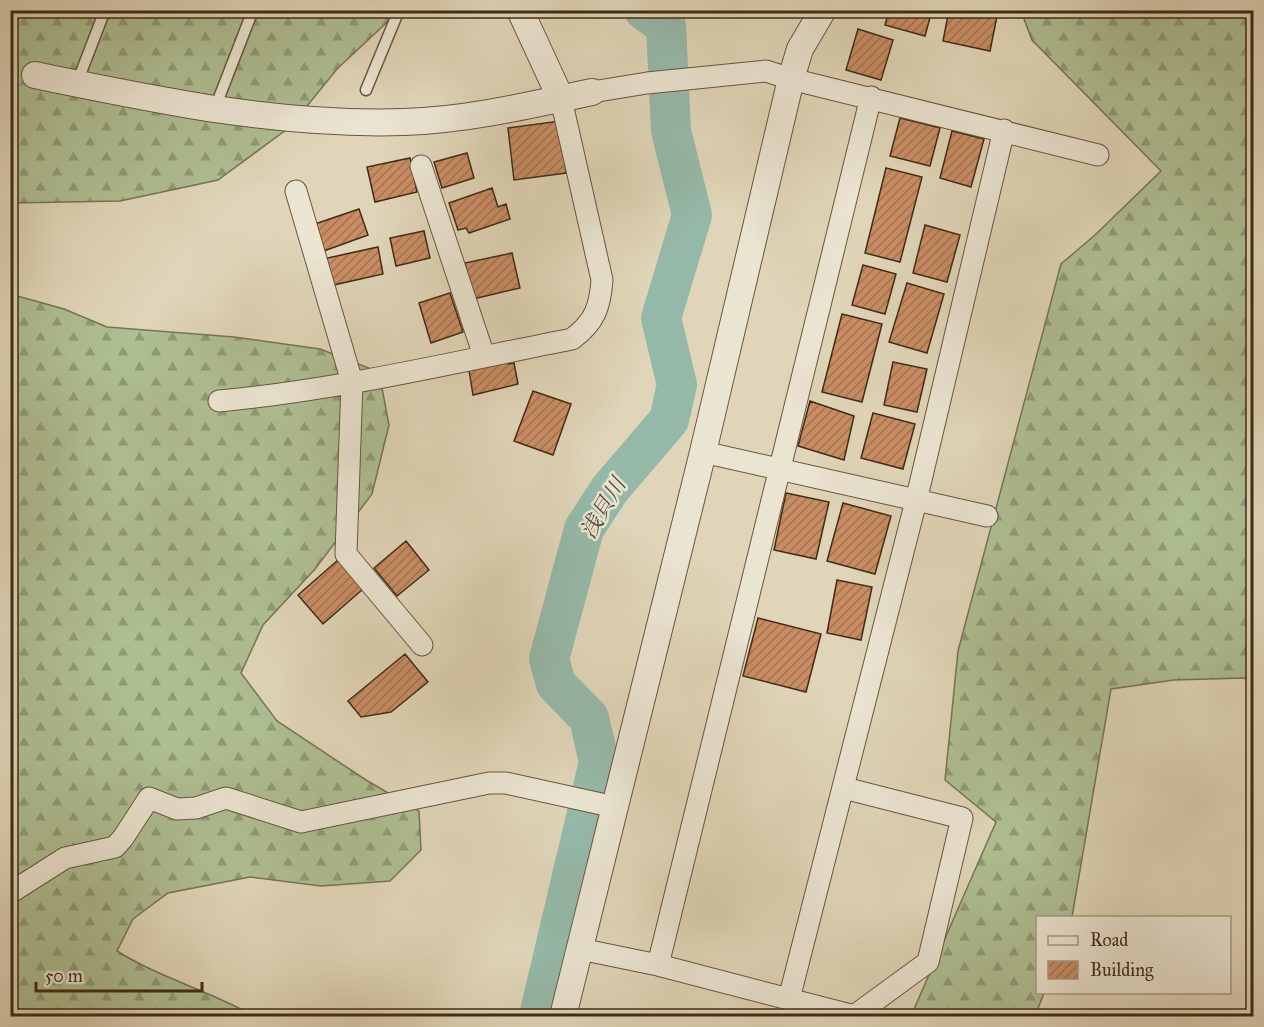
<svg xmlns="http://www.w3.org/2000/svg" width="1264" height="1027" font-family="'IM FELL Great Primer','Noto Serif JP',serif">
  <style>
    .forest { fill: url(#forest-firs); stroke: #767454; stroke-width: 1.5 }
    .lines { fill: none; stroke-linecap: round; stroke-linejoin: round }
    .river { stroke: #95b9a9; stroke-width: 40 }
    .building { fill: url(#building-hatch); stroke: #3f2b16; stroke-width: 1.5 }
    .service-casing { stroke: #67563e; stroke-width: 13 }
    .minor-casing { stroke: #67563e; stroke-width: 23 }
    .tertiary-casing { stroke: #67563e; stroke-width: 28 }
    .service { stroke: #ebe4d1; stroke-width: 10 }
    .minor { stroke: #ebe4d1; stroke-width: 21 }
    .tertiary { stroke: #ebe4d1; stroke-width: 26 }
    .labels { text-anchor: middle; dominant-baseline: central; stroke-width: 5; stroke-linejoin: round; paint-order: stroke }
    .water-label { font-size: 22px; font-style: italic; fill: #544e3b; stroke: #ebe4d1 }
  </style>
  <defs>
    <pattern id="forest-firs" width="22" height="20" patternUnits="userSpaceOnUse" patternTransform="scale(1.5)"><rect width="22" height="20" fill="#aebe92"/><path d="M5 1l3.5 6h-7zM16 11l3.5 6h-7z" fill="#8f9b76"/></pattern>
    <pattern id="building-hatch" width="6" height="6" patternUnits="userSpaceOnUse" patternTransform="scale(1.5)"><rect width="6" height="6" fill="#c98d64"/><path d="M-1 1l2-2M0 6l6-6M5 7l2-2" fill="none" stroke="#a57351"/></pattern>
  </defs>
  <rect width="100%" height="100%" fill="#e0d5b8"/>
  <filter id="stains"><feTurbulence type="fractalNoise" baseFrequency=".00333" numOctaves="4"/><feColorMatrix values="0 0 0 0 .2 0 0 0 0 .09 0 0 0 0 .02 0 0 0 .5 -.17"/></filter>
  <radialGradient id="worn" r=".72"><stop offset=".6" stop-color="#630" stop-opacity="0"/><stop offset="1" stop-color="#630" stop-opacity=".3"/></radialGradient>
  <path class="forest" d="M11 11H399L337 69 290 127 218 180 120 201 11 203Z
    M1021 11H1253V681L1243 678 1174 680 1111 689 1072 917 1038 918V992L1044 993 1035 1016H911L996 822 945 780 958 651 1061 264 1095 235 1161 171 1032 40Z
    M10 294 64 309 107 327 234 337 320 349 379 372 389 425 372 494 315 569 263 625 241 673 277 721 366 780 419 811 421 850 390 881 321 886 250 877 168 893 133 919 117 951C160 978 210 991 254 1016H11Z"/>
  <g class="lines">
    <path class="river" d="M539 1016 599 762 589 718 556 684 549 659 584 529 610 489 669 420 677 385 661 318 692 215 671 131 666 26 644 10"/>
  </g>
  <path class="building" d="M889 10H932L925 36 885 25Z
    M949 10 998 11 990 51 943 41Z
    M858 29 893 40 881 80 846 70Z
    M900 118 940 128 930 166 890 156Z
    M560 121 566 173 514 180 508 128Z
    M952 131 984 139 971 187 940 178Z
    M467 153 474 178 442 188 434 162Z
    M410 158 417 192 375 202 367 167Z
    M886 168 922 177 900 262 865 253Z
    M492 188 498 207 506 204 510 219 469 233 466 228 458 230 449 203Z
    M359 209 368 235 321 252 312 225Z
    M925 225 960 235 947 282 913 273Z
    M424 231 430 258 396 266 390 238Z
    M378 247 383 274 329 286 323 259Z
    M512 253 520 288 473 299 465 263Z
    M863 265 896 274 885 314 852 305Z
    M907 283 944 294 927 353 889 342Z
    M450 293 463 332 431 343 419 303Z
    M842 314 882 324 862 402 822 392Z
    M508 362 509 364 514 363 518 384 473 395 469 370Z
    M893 362 927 369 917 412 884 405Z
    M533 391 571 404 553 455 514 441Z
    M810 401 854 416 844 460 798 446Z
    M873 413 915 424 903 469 861 458Z
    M786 493 829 502 816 559 774 550Z
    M843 503 891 516 875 574 827 561Z
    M406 541 429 570 397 596 374 568Z
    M338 560 363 589 323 624 298 595Z
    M837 580 872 587 861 640 827 633Z
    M758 618 821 634 806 692 743 676Z
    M405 654 428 682 391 712 361 717 348 701Z"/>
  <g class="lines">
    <defs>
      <path id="service" d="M77 83 105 10
        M366 90 399 10
        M215 108 253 10"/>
      <path id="minor" d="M592 92 647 83 766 71 791 79 1098 155
        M421 166 484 356
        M296 191 352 382 346 554 422 645
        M219 401C338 390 455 362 572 339 595 322 600 307 602 280L561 99
        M703 452 987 516
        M10 893 65 858 115 847 123 838 149 798 177 809 196 808 226 798 301 822 489 783H506L615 807
        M580 949 658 965 854 1016 928 962 962 818 844 788
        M658 965 871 97
        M789 999 916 501 1004 130"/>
      <path id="tertiary" d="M520 10 561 99
        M35 75C156 100 279 126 404 122 467 120 531 105 592 92
        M563 1016 703 452 791 79 800 49 823 10"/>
    </defs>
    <use href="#service" class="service-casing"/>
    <use href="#minor" class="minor-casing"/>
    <use href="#tertiary" class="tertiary-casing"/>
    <use href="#service" class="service"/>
    <use href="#minor" class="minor"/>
    <use href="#tertiary" class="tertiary"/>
  </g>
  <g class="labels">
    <g class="water-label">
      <text transform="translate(603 508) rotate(-59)">浅貝川</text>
    </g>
  </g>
  <rect width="1264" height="1027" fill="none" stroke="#e0d5b8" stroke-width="36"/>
  <rect x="12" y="12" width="1240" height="1003" fill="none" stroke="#3f2b16" stroke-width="3"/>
  <rect x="18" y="18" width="1228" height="991" fill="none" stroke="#3f2b16" stroke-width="1.5"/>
  <rect x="1036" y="916" width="195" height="78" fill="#ebe4d1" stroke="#a69a86" stroke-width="1.5"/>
  <rect x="1048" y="936" width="30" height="9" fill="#ebe4d1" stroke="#a69a86" stroke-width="1.5"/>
  <text x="1090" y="946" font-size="18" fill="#3f2b16">Road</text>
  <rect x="1048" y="961" width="30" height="18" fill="url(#building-hatch)" stroke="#a69a86" stroke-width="1.5"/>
  <text x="1090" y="976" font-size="18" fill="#3f2b16">Building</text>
  <path d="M36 982v9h166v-9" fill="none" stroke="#3f2b16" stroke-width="3"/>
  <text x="45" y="982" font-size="18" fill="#3f2b16" stroke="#ebe4d1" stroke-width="4.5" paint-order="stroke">50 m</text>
  <rect width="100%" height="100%" filter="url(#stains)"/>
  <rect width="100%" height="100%" fill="url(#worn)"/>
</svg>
